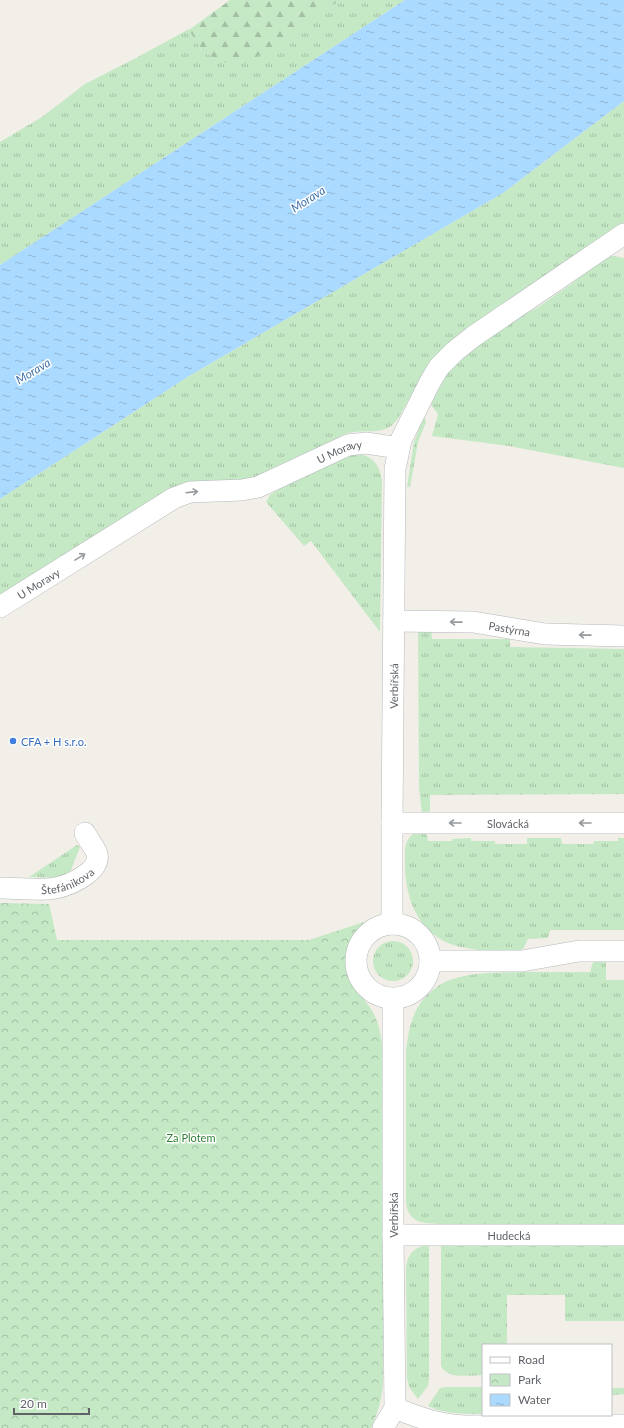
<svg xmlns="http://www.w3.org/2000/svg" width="624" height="1428" font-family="Lato,sans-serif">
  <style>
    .grass { fill: url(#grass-tufts) }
    .forest { fill: url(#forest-firs) }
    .park { fill: url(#park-crowns) }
    .water { fill: url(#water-ripples) }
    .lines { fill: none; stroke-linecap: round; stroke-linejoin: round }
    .minor-casing { stroke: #b5b8bc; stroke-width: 22 }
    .minor { stroke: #fff; stroke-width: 21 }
    .oneway { stroke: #979a9d }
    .shop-dot { fill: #3f7fe0; stroke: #fff; stroke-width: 1.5 }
    .labels { text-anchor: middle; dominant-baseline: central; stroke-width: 3; stroke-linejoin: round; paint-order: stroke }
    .street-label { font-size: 11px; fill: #5f6368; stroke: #fff }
    .shop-label { font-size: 11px; fill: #366cbe; stroke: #fff; text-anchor: start }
    .park-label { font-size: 11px; fill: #348238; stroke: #fff }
    .water-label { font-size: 12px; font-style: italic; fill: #4174aa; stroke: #fff }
  </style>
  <defs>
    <pattern id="grass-tufts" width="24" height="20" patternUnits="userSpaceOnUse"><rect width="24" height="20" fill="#c5e8c5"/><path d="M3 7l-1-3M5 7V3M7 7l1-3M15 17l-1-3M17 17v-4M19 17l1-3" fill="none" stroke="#a3c0a4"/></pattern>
    <pattern id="forest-firs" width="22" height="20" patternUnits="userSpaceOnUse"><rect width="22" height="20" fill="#c5e8c5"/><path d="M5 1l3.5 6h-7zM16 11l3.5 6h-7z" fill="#a3c0a4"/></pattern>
    <pattern id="park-crowns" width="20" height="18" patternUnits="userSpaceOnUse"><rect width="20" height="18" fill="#c5e8c5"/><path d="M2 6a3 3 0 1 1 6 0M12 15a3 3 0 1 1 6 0" fill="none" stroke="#a3c0a4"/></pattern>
    <pattern id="water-ripples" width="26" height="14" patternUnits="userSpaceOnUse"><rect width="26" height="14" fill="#aadaff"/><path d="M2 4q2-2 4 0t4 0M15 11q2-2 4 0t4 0" fill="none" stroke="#8eb4d2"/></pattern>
  </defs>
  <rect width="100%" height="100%" fill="#f1efe8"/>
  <path class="grass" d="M232 0H405L0 265V142L42 117 85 84 136 58 189 29 202 51Z
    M624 101V223L446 347 423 375 399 417C385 439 366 427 345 434L286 465 255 479 206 484 0 600V499L189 376 503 193Z
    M613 256 624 258V468L509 446 432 436 438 414 431 405 439 385 462 354 507 322 537 308 574 282 604 257Z
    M424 416 426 422 418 442 410 487H407L414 442Z
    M358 454C374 456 380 466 382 481L380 632 311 541 304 546 266 502 270 495 278 490 339 458Z
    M418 627H431L432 639H510V647L624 649V794L430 795V811L422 814 419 788Z
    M417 831 425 832 427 835 428 841H452V839L471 838V841H495V844H527V838H561L562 844H593L594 841H618V838H624V930H550L548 938 528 939 523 949C512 953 490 952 478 950 468 948 457 947 448 943 416 929 405 895 405 864 405 848 403 841 417 831Z
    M77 845 80 847 71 870 60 878 29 877Z
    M373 961a20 20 0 1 1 40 0a20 20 0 1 1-40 0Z
    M594 961H606V980H624V1321H565V1295H507V1345H483V1375C470 1375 448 1380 441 1366V1224C424 1223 409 1224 406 1203V1051C408 1036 410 1020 418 1007 424 996 438 984 450 980 472 972 497 973 520 972 543 972 567 972 590 972L592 965Z
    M429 1245V1379L428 1386 418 1399 409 1387 407 1378 406 1267C408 1253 415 1246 429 1245Z
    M445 1387H483V1414C465 1414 445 1414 428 1406L440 1388Z
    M611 1388H624V1394L611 1395Z"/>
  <path class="forest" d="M230 0H338L336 3 313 17 295 32 273 48 235 67 203 52 189 30Z"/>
  <path class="park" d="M0 903 49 904 57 940H309L364 922C350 941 339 965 354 987 359 995 366 1001 371 1009 379 1021 381 1036 383 1050V1382C382 1398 378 1413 371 1428H0Z"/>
  <path class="water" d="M405 0H624V101L503 193 189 376 0 499V265Z"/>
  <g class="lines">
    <defs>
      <g id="minor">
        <path id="s1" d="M0 607 174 498 190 492 242 490 258 487 348 445 366 443 399 448"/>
        <path id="s2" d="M394 621 473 622 545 634 624 636"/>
        <path id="s3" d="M392 823H624"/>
        <path id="s4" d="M0 888C35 888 58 896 88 873 93 869 99 862 97 854 95 847 88 840 85 833"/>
        <circle cx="393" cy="961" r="37"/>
        <path id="s5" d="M392 924V823L395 469 401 440 430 382 439 367 455 351 474 336 624 234"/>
        <path d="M430 961H522L579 951H624"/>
        <path id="s6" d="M393 1235H624"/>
        <path d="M395 1408C420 1418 437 1424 464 1426L624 1425"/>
        <path d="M383 1428 395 1408 393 1235V999"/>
      </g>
    </defs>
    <use href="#minor" class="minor-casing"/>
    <use href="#minor" class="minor"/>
  </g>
  <defs><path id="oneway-shaft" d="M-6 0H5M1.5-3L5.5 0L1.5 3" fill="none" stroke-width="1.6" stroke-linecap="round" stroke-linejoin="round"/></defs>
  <g class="oneway">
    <use href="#oneway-shaft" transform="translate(192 492) rotate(-7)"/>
    <use href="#oneway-shaft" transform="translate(80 557) rotate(-32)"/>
    <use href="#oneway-shaft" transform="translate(456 622) rotate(-179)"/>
    <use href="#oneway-shaft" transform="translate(585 635) rotate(-179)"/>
    <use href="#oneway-shaft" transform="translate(455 823) rotate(180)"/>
    <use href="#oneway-shaft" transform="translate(585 823) rotate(180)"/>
  </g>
  <circle class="shop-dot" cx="13" cy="741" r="4"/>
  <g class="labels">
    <g class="street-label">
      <text stroke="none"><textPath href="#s1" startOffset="380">U Moravy</textPath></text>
      <text stroke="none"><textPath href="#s1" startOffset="45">U Moravy</textPath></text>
      <text stroke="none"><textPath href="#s2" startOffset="116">Pastýrna</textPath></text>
      <text stroke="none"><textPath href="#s5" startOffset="238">Verbířská</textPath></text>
      <text stroke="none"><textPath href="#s3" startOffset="116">Slovácká</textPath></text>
      <text stroke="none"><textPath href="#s4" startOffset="69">Štefánikova</textPath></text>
      <text transform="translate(393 1215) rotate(-90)">Verbířská</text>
      <text stroke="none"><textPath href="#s6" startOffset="116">Hudecká</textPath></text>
    </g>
    <g class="shop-label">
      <text x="21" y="741">CFA + H s.r.o.</text>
    </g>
    <g class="park-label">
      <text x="191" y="1137">Za Plotem</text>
    </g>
    <g class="water-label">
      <text transform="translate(308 199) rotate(-33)">Morava</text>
      <text transform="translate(33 371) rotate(-31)">Morava</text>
    </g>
  </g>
  <rect x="482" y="1344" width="130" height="72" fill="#ffffff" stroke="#bfc1c3"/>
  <rect x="490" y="1357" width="20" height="6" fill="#ffffff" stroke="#bfc1c3"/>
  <text x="518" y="1364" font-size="12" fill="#5f6368">Road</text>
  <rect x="490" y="1374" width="20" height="12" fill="url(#park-crowns)" stroke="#bfc1c3"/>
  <text x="518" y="1384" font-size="12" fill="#5f6368">Park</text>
  <rect x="490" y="1394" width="20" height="12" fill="url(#water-ripples)" stroke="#bfc1c3"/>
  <text x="518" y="1404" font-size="12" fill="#5f6368">Water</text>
  <path d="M14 1408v6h75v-6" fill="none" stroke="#5f6368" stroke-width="2"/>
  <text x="20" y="1408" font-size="12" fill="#5f6368" stroke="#ffffff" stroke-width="3" paint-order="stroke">20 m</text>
</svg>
